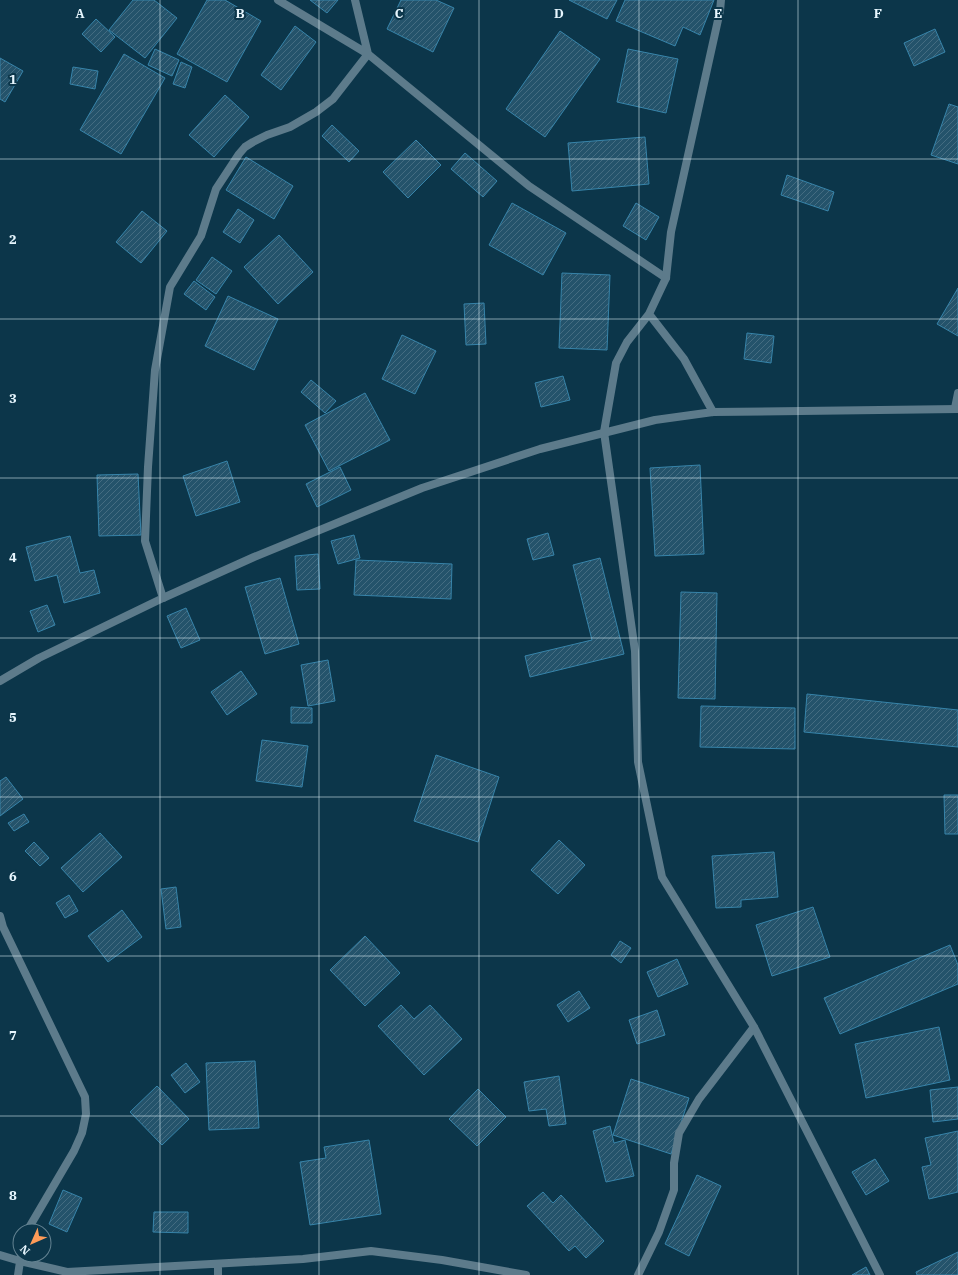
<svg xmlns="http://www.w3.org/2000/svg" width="958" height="1275" font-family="'IBM Plex Serif',serif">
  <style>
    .building { fill: url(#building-hatch); stroke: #3784aa }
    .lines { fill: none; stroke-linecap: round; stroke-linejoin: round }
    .minor { stroke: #5d7b8b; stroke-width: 8 }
    .tertiary { stroke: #5d7b8b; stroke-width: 8 }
    .grid { fill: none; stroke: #e7f6fe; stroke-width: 1; stroke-opacity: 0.55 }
    .grid-label { font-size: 13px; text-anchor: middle; font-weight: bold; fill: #e7f6fe; stroke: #0c364a; stroke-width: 4; stroke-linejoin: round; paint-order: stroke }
  </style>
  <defs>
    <pattern id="building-hatch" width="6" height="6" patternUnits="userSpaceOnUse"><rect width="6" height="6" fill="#24536b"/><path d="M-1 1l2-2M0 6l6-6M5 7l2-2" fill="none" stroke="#446c81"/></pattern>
  </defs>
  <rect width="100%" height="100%" fill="#0c364a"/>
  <path class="building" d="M133 0H154L177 18 145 58 109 30Z
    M207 0H225L261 21 227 82 177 54Z
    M310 0H338L327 13Z
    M401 0H436L454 8 433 52 387 29Z
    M569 0H617L607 19Z
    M625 0H714L700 35 683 27 675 46 616 21Z
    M96 19 115 37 101 52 82 34Z
    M295 26 316 42 281 90 261 75Z
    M935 29 945 52 914 66 904 43Z
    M560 31 600 59 545 137 506 109Z
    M155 49 179 60 172 76 148 65Z
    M628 49 678 59 666 113 617 102Z
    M124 54 165 78 121 154 80 130Z
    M0 58 23 71 5 102 0 99Z
    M181 62 192 67 185 88 173 84Z
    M73 67 98 71 95 89 70 84Z
    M225 95 249 117 214 157 189 135Z
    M949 104 958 107V164L931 155Z
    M332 125 359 151 349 162 322 136Z
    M645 137 649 184 572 191 568 143Z
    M416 140 441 165 408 198 383 172Z
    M465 153 497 181 483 197 451 169Z
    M246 157 293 186 274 219 226 190Z
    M787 175 834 192 828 211 781 195Z
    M512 203 566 233 543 275 489 245Z
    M636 203 659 217 646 240 623 226Z
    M238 209 254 220 240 243 223 232Z
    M142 211 167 231 141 263 116 242Z
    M279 235 313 272 278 304 244 267Z
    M212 257 232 271 216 294 196 280Z
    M562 273 610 275 607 350 559 348Z
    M194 281 215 297 206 310 184 294Z
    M958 288V336L937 324Z
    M228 296 278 319 254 370 205 346Z
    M484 303 486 344 466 345 464 304Z
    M747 333 774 336 771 363 744 359Z
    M402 335 436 351 415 394 382 379Z
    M563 376 570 400 541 407 535 383Z
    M311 380 336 401 325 413 301 392Z
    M365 393 390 440 329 471 305 425Z
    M227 461 240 502 196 516 183 476Z
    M700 465 704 554 655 556 650 468Z
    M340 467 351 490 317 507 306 484Z
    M138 474 141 535 99 536 97 475Z
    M548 533 554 555 533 560 527 539Z
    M354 535 360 558 338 564 331 541Z
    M70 536 80 573 94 570 100 593 64 603 57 575 35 581 26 547Z
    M318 554 320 589 297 590 295 556Z
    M600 558 624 654 530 677 525 656 592 640 573 565Z
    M356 560 452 564 451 599 354 595Z
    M280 578 299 644 265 654 245 587Z
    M681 592 717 593 715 699 678 698Z
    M47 605 55 625 38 632 30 611Z
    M186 608 200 640 181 648 167 616Z
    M328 660 335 701 308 706 301 665Z
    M241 671 257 694 227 715 211 692Z
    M807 694 958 710V747L804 732Z
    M701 706 795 708V749L700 747Z
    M291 707 312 708V723H291Z
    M262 740 308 746 302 787 256 781Z
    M436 755 499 777 478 842 414 821Z
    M6 777 23 799 0 816V781Z
    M944 795H958V834H945Z
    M24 814 29 822 14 831 8 823Z
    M100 833 122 857 83 892 61 868Z
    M559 840 585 865 558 894 531 870Z
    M34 842 49 858 40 866 25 851Z
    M774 852 778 897 741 900V907L716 908 712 856Z
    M176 887 181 927 166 929 161 889Z
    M69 895 78 911 65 918 56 903Z
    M813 907 830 957 772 976 756 925Z
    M122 910 142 937 108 962 88 936Z
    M365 936 400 973 365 1006 330 970Z
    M620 941 631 948 621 963 611 955Z
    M950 945 958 965V984L840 1034 824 998Z
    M677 959 688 984 658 997 647 972Z
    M579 991 590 1008 568 1022 557 1005Z
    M401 1005 414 1019 430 1005 462 1039 424 1075 378 1026Z
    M657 1010 665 1035 637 1044 629 1020Z
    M939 1027 950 1080 866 1098 855 1044Z
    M255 1061 259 1128 209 1130 206 1063Z
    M186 1063 200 1082 185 1093 171 1075Z
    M559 1076 566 1124 549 1126 546 1109 529 1111 524 1082Z
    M631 1079 689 1098 671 1154 613 1135Z
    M157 1086 189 1119 162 1145 130 1112Z
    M958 1087V1119L933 1122 930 1090Z
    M478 1089 506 1117 477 1146 449 1119Z
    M610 1126 614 1143 625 1140 634 1176 606 1182 593 1131Z
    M958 1131V1192L929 1199 922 1167 931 1165 925 1138Z
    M369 1140 381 1214 310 1225 300 1162 326 1158 324 1147Z
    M875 1159 889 1181 866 1195 852 1172Z
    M697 1175 721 1186 689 1256 665 1244Z
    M63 1190 82 1198 67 1232 49 1224Z
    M543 1192 553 1203 561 1195 604 1241 586 1258 575 1246 569 1251 527 1206Z
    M154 1212H188V1233L153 1232Z
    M958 1252V1275H917L916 1272Z
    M866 1267 870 1275H852Z"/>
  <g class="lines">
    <path class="minor" d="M278 0 368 54 529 186 666 278
      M355 0 368 54
      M955 408 958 393
      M604 432 635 651 638 762 662 877 754 1027 880 1275
      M163 598 145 541 148 467 155 370 170 287 201 236 216 189 239 154 245 147 253 142 267 135 290 127 316 112 333 99 368 54
      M0 916 3 927 85 1097 86 1114 82 1133 74 1151 27 1231
      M0 1255 20 1261 67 1272 303 1259 371 1251 442 1260 526 1275
      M218 1264V1275
      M18 1275 21 1255
      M638 1275 659 1232 674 1190V1163L679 1133 699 1099 754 1027"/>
    <path class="tertiary" d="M649 314 684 359 713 412
      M604 432 616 363 627 342 649 314 666 278 671 232 720 11 721 0
      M0 681 39 658 163 598 254 557 422 488 540 449 655 420 713 412 958 409"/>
  </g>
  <path class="grid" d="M160 0V1275M319 0V1275M479 0V1275M639 0V1275M798 0V1275M0 159H958M0 319H958M0 478H958M0 638H958M0 797H958M0 956H958M0 1116H958"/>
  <g class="grid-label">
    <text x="80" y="18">A</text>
    <text x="240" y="18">B</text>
    <text x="399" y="18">C</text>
    <text x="559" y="18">D</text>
    <text x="718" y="18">E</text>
    <text x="878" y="18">F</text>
    <text x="13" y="84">1</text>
    <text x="13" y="244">2</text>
    <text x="13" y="403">3</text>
    <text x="13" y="562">4</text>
    <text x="13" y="722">5</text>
    <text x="13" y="881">6</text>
    <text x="13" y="1040">7</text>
    <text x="13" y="1200">8</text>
  </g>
  <g transform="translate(32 1243) rotate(225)"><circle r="19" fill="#0c364a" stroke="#648392"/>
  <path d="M0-3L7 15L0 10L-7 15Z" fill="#fe9b58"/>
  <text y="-6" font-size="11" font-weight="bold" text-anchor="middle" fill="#e7f6fe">N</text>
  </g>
</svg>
